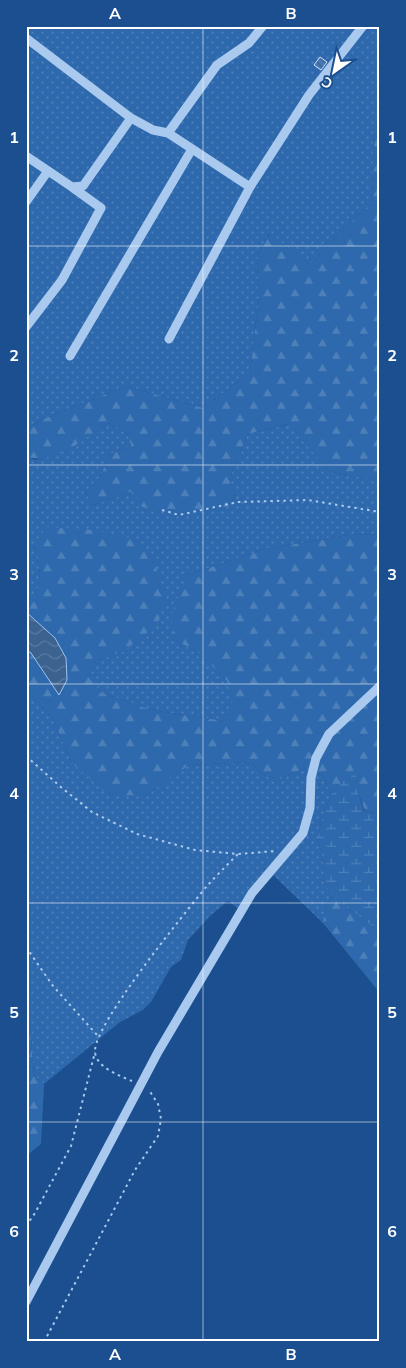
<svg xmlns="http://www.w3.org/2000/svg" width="406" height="1368" font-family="Mulish,sans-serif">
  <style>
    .grass { fill: url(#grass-dots) }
    .forest { fill: url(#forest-firs) }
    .wetland { fill: url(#wetland-marsh) }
    .water { fill: url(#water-waves); stroke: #9cc4f0 }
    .building { fill: url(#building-back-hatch); stroke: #cfe3fa }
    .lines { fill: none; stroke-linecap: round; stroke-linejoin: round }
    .path { stroke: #a9c9ee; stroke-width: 2; stroke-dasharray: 2.5 4; stroke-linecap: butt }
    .minor { stroke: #a9c9ee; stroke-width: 9 }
    .grid { fill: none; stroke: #fff; stroke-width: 1; stroke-opacity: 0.55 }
    .neatline { fill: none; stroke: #fff; stroke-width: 2 }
    .grid-label { font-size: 16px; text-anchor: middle; font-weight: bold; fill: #fff }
  </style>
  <defs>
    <pattern id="grass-dots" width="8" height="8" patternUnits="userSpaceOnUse" patternTransform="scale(1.25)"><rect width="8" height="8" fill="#2e69ad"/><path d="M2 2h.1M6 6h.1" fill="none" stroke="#4d80b9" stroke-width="1.8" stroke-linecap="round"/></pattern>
    <pattern id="forest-firs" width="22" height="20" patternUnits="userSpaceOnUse" patternTransform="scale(1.25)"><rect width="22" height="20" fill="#2e69ad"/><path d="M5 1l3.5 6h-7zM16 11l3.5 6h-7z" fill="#4d80b9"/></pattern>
    <pattern id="wetland-marsh" width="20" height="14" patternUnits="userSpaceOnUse" patternTransform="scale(1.25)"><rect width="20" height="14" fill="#2e69ad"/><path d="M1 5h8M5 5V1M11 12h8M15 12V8" fill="none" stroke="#4d80b9"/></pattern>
    <pattern id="water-waves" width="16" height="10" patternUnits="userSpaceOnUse" patternTransform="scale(1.25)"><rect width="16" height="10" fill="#3c6290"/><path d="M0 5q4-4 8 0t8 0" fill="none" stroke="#597aa1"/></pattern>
    <pattern id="building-back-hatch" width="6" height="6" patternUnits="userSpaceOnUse" patternTransform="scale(1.25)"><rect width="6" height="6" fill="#4478b7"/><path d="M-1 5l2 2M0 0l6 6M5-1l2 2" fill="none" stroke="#486282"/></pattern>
  </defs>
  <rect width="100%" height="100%" fill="#1b4f8f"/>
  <path class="grass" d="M26 26H380V118L374 127 372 203 346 226 310 265 269 234 257 257 259 297 250 373 203 408 126 386 41 420 26 430Z
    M109 423 128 434 131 446 108 455 101 476 86 493 93 505 133 491 162 510 179 515 230 506 235 494 230 482 233 469 248 434 289 424 330 472 380 480V534L349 535 265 549 209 568 187 574 175 640 199 653 227 681 234 708 225 721 151 710 100 692 88 676 101 659 124 651 34 545 40 574 36 599 26 600V457L36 460Z
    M26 689 53 719 72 763 145 796 189 765 251 762 263 775 280 779 308 767 324 777 331 794 322 818 318 838 323 862 324 882 333 897 325 907 323 923 270 872 244 913 228 901 210 916 188 940 181 960 171 967 151 1002 143 1010 120 1022 44 1084 34 1075 30 1026 26 1010Z"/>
  <path class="forest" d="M380 118V480L330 472 288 424 248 434 233 469 230 482 235 493 230 506 179 515 142 507 133 491 93 505 86 493 101 476 108 455 131 446 128 434 109 423C82 438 59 465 26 457V430L41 420 126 386 203 408 250 373 259 297 257 257 270 233 310 265 346 226 372 203 374 127Z
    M47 527 94 530 129 538 153 557 165 597 158 624 124 651 101 659 88 676 100 692 151 710 225 721 233 708 227 681 199 653 175 640 171 616 187 574 209 568 265 549 349 535 380 534V814L365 811 358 792 355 770 331 794 324 777 308 767 280 779 263 775 251 762 189 765 145 796 107 794 72 763 53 719 26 689V650L31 653 66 658 55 638 26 612V600L36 598 40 574 34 545Z
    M333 897 380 932V993L323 923 325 907Z
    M26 1059 34 1075 44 1084 41 1144 26 1156Z"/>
  <path class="wetland" d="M355 769 358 792 364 811 380 814V932L333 897 324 882 323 862 318 838 322 818 331 794Z
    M26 1010 30 1026 34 1075 26 1059Z"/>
  <path class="water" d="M26 612 55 638 66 658 67 680 59 695 31 653 26 650Z"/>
  <path class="building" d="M320 57 327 62 321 70 314 65Z"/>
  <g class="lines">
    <path class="path" d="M162 510 179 515 238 502 308 500 380 512
      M26 756 62 788 92 812 137 834 195 850 238 854 275 851
      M26 947 53 986 98 1036
      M132 1081C120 1076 95 1067 95 1051 95 1023 185 913 206 887 216 876 227 865 238 854
      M26 1226 35 1213 71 1146 95 1052
      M44 1342 135 1170 158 1136 161 1119 158 1104 149 1090"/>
    <path class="minor" d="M26 38 131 118
      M168 133 250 187
      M26 156 72 187 83 186 131 118 153 130 168 133 217 65 249 43 263 26
      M26 202 48 171
      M26 327 62 280 101 208 72 187
      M169 339 250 187 309 95 363 26
      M70 356 192 149
      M26 1302 158 1052 252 893 303 833 310 808 311 778 316 758 329 734 380 686"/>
  </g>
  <path class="grid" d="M203 26V1342M26 246H380M26 465H380M26 684H380M26 903H380M26 1122H380"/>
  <rect width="406" height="1368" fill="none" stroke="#1b4f8f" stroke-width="55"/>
  <g transform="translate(334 72) rotate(213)" stroke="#1b4f8f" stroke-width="4" paint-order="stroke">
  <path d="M0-4L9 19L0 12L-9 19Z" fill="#ffffff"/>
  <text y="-8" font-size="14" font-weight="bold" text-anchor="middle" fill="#ffffff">С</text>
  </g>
  <rect x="28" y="28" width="350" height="1312" class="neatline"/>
  <g class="grid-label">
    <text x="115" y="19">A</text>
    <text x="291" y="19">B</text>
    <text x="14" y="143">1</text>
    <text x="392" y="143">1</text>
    <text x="14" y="361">2</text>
    <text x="392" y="361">2</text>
    <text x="14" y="580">3</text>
    <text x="392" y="580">3</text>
    <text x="14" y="799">4</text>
    <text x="392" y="799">4</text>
    <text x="14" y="1018">5</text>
    <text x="392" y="1018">5</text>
    <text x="14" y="1237">6</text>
    <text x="392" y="1237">6</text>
    <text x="115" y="1360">A</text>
    <text x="291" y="1360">B</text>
  </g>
</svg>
